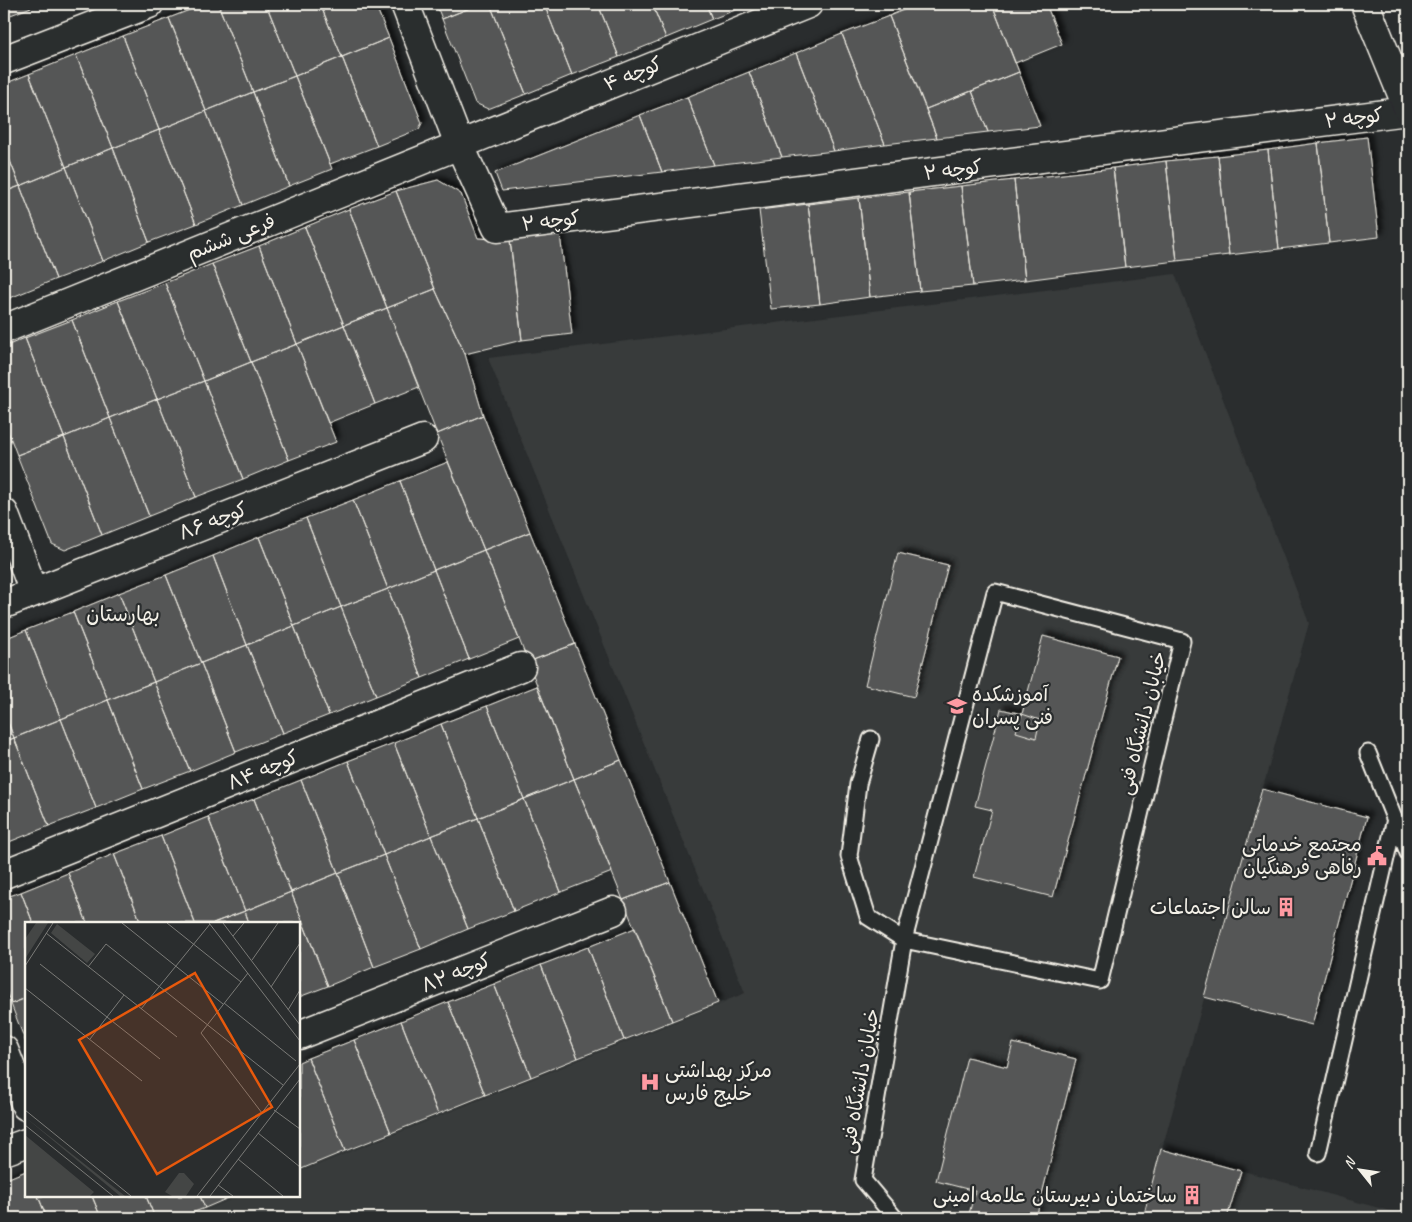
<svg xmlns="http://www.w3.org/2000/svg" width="1412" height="1222" font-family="Caveat,'Playpen Sans Arabic',sans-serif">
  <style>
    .built { fill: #373a3a }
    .building { fill: #555756; stroke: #f4f1e8; filter: url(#shadow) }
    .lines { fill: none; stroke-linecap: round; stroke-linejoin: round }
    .lane-casing { stroke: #f4f1e8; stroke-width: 19 }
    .street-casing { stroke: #f4f1e8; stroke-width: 31 }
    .secondary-casing { stroke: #f4f1e8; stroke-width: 31 }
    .lane { stroke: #2a2d2e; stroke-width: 15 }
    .street { stroke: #2a2d2e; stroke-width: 28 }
    .secondary { stroke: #2a2d2e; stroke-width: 28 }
    .labels { text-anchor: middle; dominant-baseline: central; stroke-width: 4.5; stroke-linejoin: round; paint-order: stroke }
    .street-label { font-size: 20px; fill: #f4f1e8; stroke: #2a2d2e }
    .poi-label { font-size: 20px; fill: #f4f1e8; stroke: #2a2d2e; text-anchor: end }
    .neighbourhood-label { font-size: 21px; fill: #f4f1e8; stroke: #2a2d2e }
    .inset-road { fill: none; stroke: #7b7b78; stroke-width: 1 }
    .view { fill: #e8590c; fill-opacity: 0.15; stroke: #e8590c; stroke-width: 2.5 }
    .inset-edge { fill: none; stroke: #f4f1e8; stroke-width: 2.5 }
  </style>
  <defs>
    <filter id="shadow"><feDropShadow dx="4.5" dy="-4.5" stdDeviation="2.5" flood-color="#0009"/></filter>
  </defs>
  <rect width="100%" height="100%" fill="#2a2d2e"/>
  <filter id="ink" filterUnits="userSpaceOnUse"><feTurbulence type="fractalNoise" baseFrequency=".02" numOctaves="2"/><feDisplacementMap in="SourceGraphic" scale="10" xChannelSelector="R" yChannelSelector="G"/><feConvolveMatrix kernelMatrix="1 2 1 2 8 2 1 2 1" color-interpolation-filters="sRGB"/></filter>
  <g filter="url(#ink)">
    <path class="built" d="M1175 274 1309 623 1162 1149 1405 1215 1407 1218H180L237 1196H299V1171L745 993 488 358Z"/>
    <path class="building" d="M4 4H39L8 16Z
      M205 4H218L253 92 206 111 169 18Z
      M218 4H266L295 76 253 92Z
      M266 4H320L342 57 295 76Z
      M320 4H375L389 38 342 57Z
      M436 4H480L442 19Z
      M480 4H490L526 94 488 109 475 103 442 19Z
      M490 4H544L572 75 526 94Z
      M544 4H598L619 57 572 75Z
      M598 4H652L666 38 619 57Z
      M652 4H706L712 19 666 38Z
      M706 4H751L712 19Z
      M918 4H992L1019 72 926 109 889 16Z
      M992 4H1046L1062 44 1015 63Z
      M889 16 937 138 885 144 842 34Z
      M169 18 206 111 159 130 123 36Z
      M842 34 885 144 834 151 796 53Z
      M123 36 159 130 113 148 76 55Z
      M389 38 422 123 419 129 377 146 342 57Z
      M796 53 834 151 782 157 774 137 749 72Z
      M76 55 113 148 66 167 29 74Z
      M342 57 377 146 330 164 295 76Z
      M749 72 782 157 714 165 687 97Z
      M1019 72 1040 126 988 132 972 91Z
      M29 74 66 167 20 186 4 146V84Z
      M295 76 332 169 289 186 253 92Z
      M972 91 988 132 937 138 926 109Z
      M253 92 289 186 243 205 206 111Z
      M687 97 714 165 662 172 640 115Z
      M206 111 243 205 196 224 159 130Z
      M640 115 662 172 502 191 495 173Z
      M159 130 196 224 149 242 113 148Z
      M1367 137 1379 237 1329 243 1318 143Z
      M1318 143 1329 243 1279 249 1268 150Z
      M4 146 20 186 4 192Z
      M113 148 149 242 103 261 66 167Z
      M1268 150 1279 249 1229 255 1218 156Z
      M1218 156 1229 255 1177 261 1166 161Z
      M1166 161 1177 261 1125 267 1113 168Z
      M66 167 103 261 56 279 20 186Z
      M1113 168 1125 267 1025 280 1014 180Z
      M438 180 461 194 478 238 510 240 522 340 465 354 435 289 396 191Z
      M1014 180 1025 280 973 286 961 186Z
      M20 186 56 279 10 298 4 283V192Z
      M961 186 973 286 920 291 909 192Z
      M396 191 435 289 387 308 349 209Z
      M909 192 920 291 870 297 859 198Z
      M859 198 870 297 820 304 808 204Z
      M808 204 820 304 771 309 759 210Z
      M349 209 387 308 344 325 305 227Z
      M305 227 344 325 297 344 259 246Z
      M560 234 572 334 522 340 510 240Z
      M259 246 297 344 251 362 212 264Z
      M212 264 251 362 204 381 165 283Z
      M4 283 10 298 4 300Z
      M165 283 204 381 157 399 118 301Z
      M435 289 465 354 483 415 437 434 387 308Z
      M118 301 157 399 110 418 72 320Z
      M387 308 419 387 375 404 344 325Z
      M72 320 110 418 64 437 25 338Z
      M344 325 375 404 328 423 297 344Z
      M25 338 64 437 17 455 4 421V347Z
      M297 344 336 442 289 460 251 362Z
      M251 362 289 460 243 479 204 381Z
      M204 381 243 479 196 497 157 399Z
      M157 399 196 497 149 516 110 418Z
      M483 415 530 532 484 550 437 434Z
      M110 418 149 516 102 535 64 437Z
      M64 437 102 535 65 550 52 544 17 455Z
      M448 462 484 550 434 570 400 481Z
      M400 481 434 570 388 589 353 500Z
      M353 500 388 589 341 607 306 518Z
      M306 518 341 607 294 626 259 537Z
      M530 532 575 644 528 662 484 550Z
      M259 537 294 626 247 645 213 556Z
      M484 550 519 639 469 659 434 570Z
      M898 553 948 565 914 697 865 685Z
      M213 556 247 645 201 663 166 575Z
      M434 570 469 659 422 678 388 589Z
      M166 575 201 663 154 682 119 593Z
      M388 589 422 678 376 696 341 607Z
      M119 593 154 682 108 700 73 612Z
      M341 607 376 696 329 715 294 626Z
      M73 612 108 700 61 719 26 630Z
      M294 626 329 715 283 733 247 645Z
      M26 630 61 719 14 738 4 712V639Z
      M1043 636 1118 656 1053 897 974 877 992 810 975 806 1001 709 1022 714Z
      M575 644 621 760 574 779 528 662Z
      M247 645 283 733 236 752 201 663Z
      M201 663 236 752 190 771 154 682Z
      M154 682 190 771 143 789 108 700Z
      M537 686 574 779 524 799 487 706Z
      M108 700 143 789 96 808 61 719Z
      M487 706 524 799 478 818 441 724Z
      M4 712 14 738 4 742Z
      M1022 714 1040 720 1036 738 1016 732Z
      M61 719 96 808 49 826 14 738Z
      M441 724 478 818 431 836 394 743Z
      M14 738 49 826 4 844V742Z
      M394 743 431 836 384 855 348 761Z
      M621 760 670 882 623 900 574 779Z
      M348 761 384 855 338 873 301 780Z
      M574 779 612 872 561 892 524 799Z
      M301 780 338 873 291 892 254 799Z
      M1262 789 1367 817 1312 1025 1204 997Z
      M254 799 291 892 245 911 208 817Z
      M524 799 561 892 514 911 478 818Z
      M208 817 245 911 213 923H195L161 836Z
      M478 818 514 911 468 929 431 836Z
      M161 836 195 923H141L114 854Z
      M431 836 468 929 421 949 384 855Z
      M114 854 141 923H87L68 873Z
      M384 855 421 949 374 967 338 873Z
      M68 873 87 923H33L21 892Z
      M338 873 374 967 328 986 291 892Z
      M670 882 718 1003 672 1021 623 900Z
      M21 892 33 923H26V998L11 1004 4 985V898Z
      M291 892 328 986 299 997V923H249L245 911Z
      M245 911 249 923H213Z
      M635 928 672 1021 624 1040 588 947Z
      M588 947 624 1040 578 1058 541 965Z
      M541 965 578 1058 531 1077 494 984Z
      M494 984 531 1077 485 1095 448 1002Z
      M26 998V1043L11 1004Z
      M448 1002 485 1095 438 1114 401 1021Z
      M401 1021 438 1114 391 1133 354 1040Z
      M354 1040 391 1133 345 1151 308 1058Z
      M1013 1043 1076 1059 1036 1218H968L975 1191 936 1181 967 1057 1007 1067Z
      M308 1058 345 1151 299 1170V1062Z
      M1161 1149 1241 1171 1227 1218H1143Z
      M26 1171V1196H38L47 1218H4V1180Z
      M38 1196H92L101 1218H47Z
      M92 1196H146L155 1218H101Z
      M146 1196H200L205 1208 178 1218H155Z
      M200 1196H233L205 1208Z"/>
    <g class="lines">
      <defs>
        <path id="lane" d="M871 739 858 784 849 856 868 917 904 940 1100 981 1182 641 995 592 904 940 863 1180 895 1218
          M1368 753 1408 853
          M1318 1153 1395 819"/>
        <path id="street" d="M405 4 459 144 497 228 1408 111
          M4 60 149 4
          M4 329 808 4
          M4 513 34 592
          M4 604 423 439
          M4 874 521 667
          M299 1035 613 911
          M4 1050 26 1106
          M4 1151 26 1143"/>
        <path id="secondary" d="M1365 4 1408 109"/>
      </defs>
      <use href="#lane" class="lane-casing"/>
      <use href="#street" class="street-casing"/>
      <use href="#secondary" class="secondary-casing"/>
      <use href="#lane" class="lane"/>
      <use href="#street" class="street"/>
      <use href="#secondary" class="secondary"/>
    </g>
  </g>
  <defs>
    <symbol id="university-bare" viewBox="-9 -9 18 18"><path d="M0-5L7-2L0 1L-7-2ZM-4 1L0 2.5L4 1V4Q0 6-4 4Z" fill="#ff9aa2" stroke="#2a2d2e" stroke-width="2.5" paint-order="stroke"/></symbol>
    <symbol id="civic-bare" viewBox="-9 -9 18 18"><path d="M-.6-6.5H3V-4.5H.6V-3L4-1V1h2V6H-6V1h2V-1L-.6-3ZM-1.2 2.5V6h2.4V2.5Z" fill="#ff9aa2" stroke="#2a2d2e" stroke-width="2.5" paint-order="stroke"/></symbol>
    <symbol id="building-bare" viewBox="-9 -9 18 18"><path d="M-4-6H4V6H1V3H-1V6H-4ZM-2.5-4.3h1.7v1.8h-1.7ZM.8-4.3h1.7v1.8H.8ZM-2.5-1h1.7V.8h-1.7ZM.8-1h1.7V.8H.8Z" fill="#ff9aa2" stroke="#2a2d2e" stroke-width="2.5" paint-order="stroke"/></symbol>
    <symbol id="hospital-bare" viewBox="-9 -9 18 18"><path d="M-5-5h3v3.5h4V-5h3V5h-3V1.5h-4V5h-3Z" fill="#ff9aa2" stroke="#2a2d2e" stroke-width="2.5" paint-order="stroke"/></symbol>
  </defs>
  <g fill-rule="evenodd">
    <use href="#university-bare" x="943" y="692" width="28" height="28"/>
    <use href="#civic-bare" x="1363" y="842" width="28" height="28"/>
    <use href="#building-bare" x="1272" y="893" width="28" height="28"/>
    <use href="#hospital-bare" x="636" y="1068" width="28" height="28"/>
    <use href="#building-bare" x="1178" y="1181" width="28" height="28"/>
  </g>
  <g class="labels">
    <g class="street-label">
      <text transform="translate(633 74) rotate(-22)">کوچه ۴</text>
      <text transform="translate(1354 118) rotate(-7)">کوچه ۲</text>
      <text transform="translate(953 170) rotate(-7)">کوچه ۲</text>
      <text transform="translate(551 221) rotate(-7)">کوچه ۲</text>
      <text transform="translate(231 237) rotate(-22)">فرعی ششم</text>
      <text transform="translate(213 521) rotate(-21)">کوچه ۸۶</text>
      <text transform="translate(1142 723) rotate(-76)">خیابان دانشگاه فنی</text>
      <text transform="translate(263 770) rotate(-22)">کوچه ۸۴</text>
      <text transform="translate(456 973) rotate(-22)">کوچه ۸۲</text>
      <text transform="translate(860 1081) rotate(-80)">خیابان دانشگاه فنی</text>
    </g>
    <g class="poi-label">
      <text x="972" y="694" text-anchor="start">آموزشکده<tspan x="972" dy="23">فنی پسران</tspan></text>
      <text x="1362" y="844">مجتمع خدماتی<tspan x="1362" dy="23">رفاهی فرهنگیان</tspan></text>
      <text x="1271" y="907">سالن اجتماعات</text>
      <text x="665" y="1070" text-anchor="start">مرکز بهداشتی<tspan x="665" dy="23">خلیج فارس</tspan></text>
      <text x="1177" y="1195">ساختمان دبیرستان علامه امینی</text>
    </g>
    <g class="neighbourhood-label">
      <text x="123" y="614">بهارستان</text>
    </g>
  </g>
  <g transform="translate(25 922)">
    <rect width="275" height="275" fill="#2a2d2e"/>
    <path d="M11 1H23L0 37V17ZM32 2 70 32 62 41 26 11ZM0 195 43 229 100 274H95ZM0 213 69 270 65 274H0ZM154 251H159L169 262 161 274H147L140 270Z" fill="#444645"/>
    <path class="inset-road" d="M97 1 198 82M142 1 216 60M184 1 275 119M198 1 275 103M21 11 152 115M208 14 219 1M227 38 253 1M15 42 135 137M0 44 28 1M63 45 81 22 258 163M223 51 176 111 237 191M246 65 275 21M0 66 117 159M199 81 271 139M116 87 185 2M263 88 275 68M65 117 99 73M0 188 106 274M249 188 275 207M0 203 88 274M233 211 275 245M213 237 258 274M193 263 208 274M172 274 275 142M185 274 275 157"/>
    <path class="view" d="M170 51 247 185 132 252 54 118Z"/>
    <rect width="275" height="275" class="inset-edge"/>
  </g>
  <rect width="1412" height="1222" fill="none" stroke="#2a2d2e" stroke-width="20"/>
  <rect x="10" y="10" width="1392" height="1202" fill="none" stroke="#f4f1e8" stroke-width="2" filter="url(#ink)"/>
  <g transform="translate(1360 1170) rotate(300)" stroke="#2a2d2e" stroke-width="4" paint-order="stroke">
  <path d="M0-4L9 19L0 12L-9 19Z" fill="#f4f1e8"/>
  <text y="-8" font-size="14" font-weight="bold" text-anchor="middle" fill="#f4f1e8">N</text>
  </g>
</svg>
